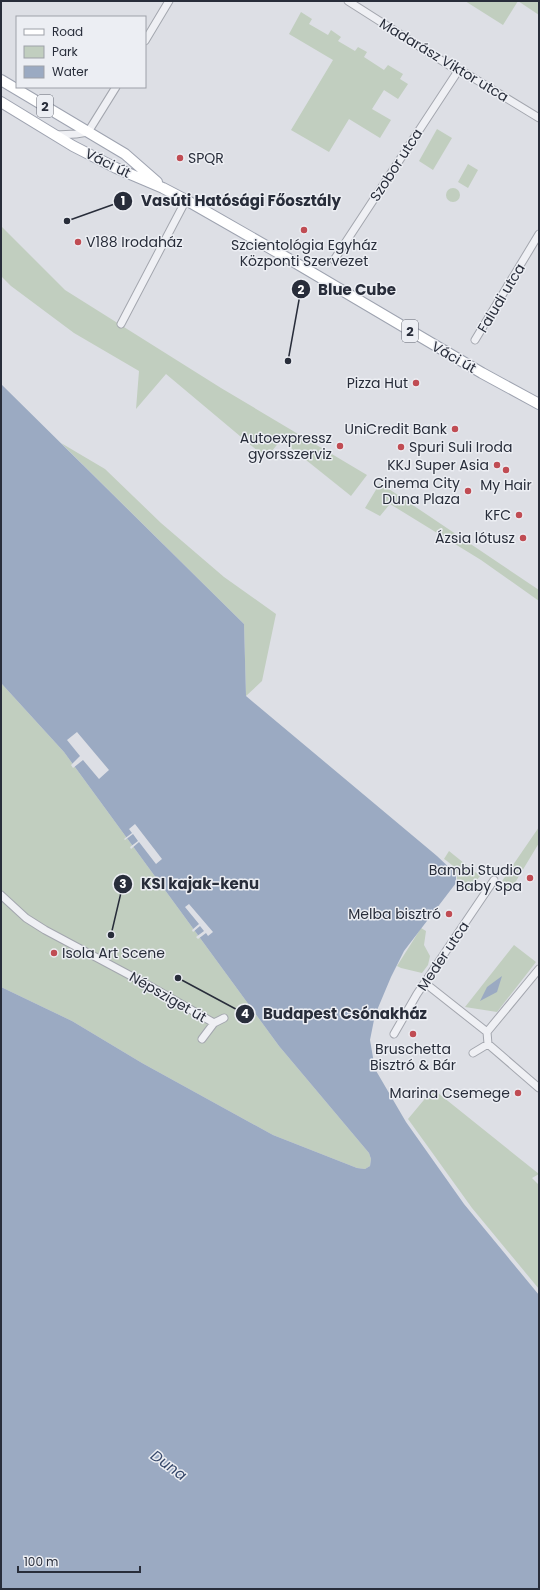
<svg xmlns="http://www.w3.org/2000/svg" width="540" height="1590" font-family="Poppins,sans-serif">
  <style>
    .green { fill: #c1cebf }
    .water { fill: #9baac2 }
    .pier { fill: #dddfe5 }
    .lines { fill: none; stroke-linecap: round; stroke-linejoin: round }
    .minor-casing { stroke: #a3a6ae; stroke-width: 9 }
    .primary-casing { stroke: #9ea3b0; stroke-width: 12 }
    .minor { stroke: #eff0f4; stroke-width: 7 }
    .primary { stroke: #fff; stroke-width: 10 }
    .poi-dot { fill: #c04c53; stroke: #eceef3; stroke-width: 1.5 }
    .labels { text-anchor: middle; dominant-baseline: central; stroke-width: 3; stroke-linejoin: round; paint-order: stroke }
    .shield { fill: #eceef3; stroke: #636772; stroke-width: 1 }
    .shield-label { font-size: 13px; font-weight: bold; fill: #282d3a }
    .street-label { font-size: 14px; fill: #282d3a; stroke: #eceef3 }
    .poi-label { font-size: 14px; fill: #282d3a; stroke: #eceef3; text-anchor: end }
    .water-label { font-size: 15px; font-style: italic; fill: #36486a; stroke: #eceef3 }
    .leader { fill: none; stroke: #282d3a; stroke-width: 1.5 }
    .callout-dot { fill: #282d3a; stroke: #eceef3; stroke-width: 1.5 }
    .mark-label { font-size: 12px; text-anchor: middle; font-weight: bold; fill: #fff }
    .callout-label { font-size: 15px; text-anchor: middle; font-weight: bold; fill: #282d3a; stroke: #eceef3; stroke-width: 3; stroke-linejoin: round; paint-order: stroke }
  </style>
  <rect width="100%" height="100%" fill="#dddfe5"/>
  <path class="green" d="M465 1H539V15L518 1 503 25Z
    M301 12 312 19 309 24 328 35 331 30 341 37 338 41 355 51 358 47 367 52 364 57 384 70 388 65 403 74 400 79 408 84 398 99 384 90 372 109 391 120 380 138 349 119 329 152 291 130 333 60 289 34Z
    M437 129 452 138 433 170 419 161Z
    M468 164 478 170 468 188 458 182Z
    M446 195a7 7 0 1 1 14 0a7 7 0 1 1-14 0Z
    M1 226 65 290 221 388 367 475 351 496 281 440 266 458 166 374 136 409 139 371 74 333 11 286 1 276Z
    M61 443 105 469 161 523 224 577 276 614 262 681 246 696 244 624Z
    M380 483 539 590V601L481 560 390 504 380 516 365 508Z
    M1 683 64 752 279 1046 369 1153 371 1159 370 1166 365 1169 357 1168 273 1135 142 1063 72 1021 1 987Z
    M539 827V843L510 891 500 884Z
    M449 851 480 876 468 892 456 883C460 871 453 865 444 859Z
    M421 928 426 931 424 945 430 956 428 965 422 973 401 968 397 966Z
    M514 945 536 962 497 1012 465 1007Z
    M433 1089 539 1174 532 1178 539 1185V1289L472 1208 408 1119Z"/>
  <path class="water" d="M1 384 244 624 246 696 437 856 456 874V883L404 951 391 977 375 1015 370 1040 375 1069 406 1122 464 1204 539 1295V1589H1V987L72 1021 142 1063 273 1135 357 1168 365 1169 370 1166 371 1159 369 1153 279 1046 64 752 1 683Z
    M502 976 497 992 480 1001 487 987Z"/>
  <path class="pier" d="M77 732 109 770 99 779 83 760 73 768 71 765 80 756 67 740Z
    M135 824 162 859 156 864 139 842 131 849 130 847 138 841 133 834 125 840 124 839 132 833 129 829Z
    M189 904 213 932 208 936 206 933 198 939 196 937 204 931 200 926 193 932 192 930 199 924 185 907Z"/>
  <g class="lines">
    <defs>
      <path id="minor" d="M348 1 458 71 467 74 539 118
        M145 41 169 1
        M56 135 76 134 88 132 116 87
        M334 260 458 71
        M121 324 186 200
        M475 340 539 234
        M1 895 26 918 45 930 148 985 214 1023 202 1039
        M425 983 487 1032
        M214 1023 224 1018
        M394 1034 417 994 494 880
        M488 1044 539 1088
        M473 1053 488 1044 487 1032 539 969"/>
      <path id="primary" d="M1 80 125 154 157 182
        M1 102 73 146 116 168 163 188 186 200 289 259 482 373 539 404"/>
    </defs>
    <use href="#minor" class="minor-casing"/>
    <use href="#primary" class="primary-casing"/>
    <use href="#minor" class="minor"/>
    <use href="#primary" class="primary"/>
  </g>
  <g class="poi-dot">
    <circle cx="180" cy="158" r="4"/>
    <circle cx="304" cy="230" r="4"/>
    <circle cx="78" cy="242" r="4"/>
    <circle cx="416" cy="383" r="4"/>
    <circle cx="455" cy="429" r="4"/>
    <circle cx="340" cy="446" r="4"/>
    <circle cx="401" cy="447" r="4"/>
    <circle cx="497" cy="465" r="4"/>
    <circle cx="506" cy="470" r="4"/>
    <circle cx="468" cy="491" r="4"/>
    <circle cx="519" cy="515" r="4"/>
    <circle cx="523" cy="538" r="4"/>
    <circle cx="530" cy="878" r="4"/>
    <circle cx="449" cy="914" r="4"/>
    <circle cx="54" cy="953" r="4"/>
    <circle cx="413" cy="1034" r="4"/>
    <circle cx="518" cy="1093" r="4"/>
  </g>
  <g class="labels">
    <g class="shield">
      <rect x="37" y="95" width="16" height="22" rx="3"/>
      <rect x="402" y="320" width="16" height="22" rx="3"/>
    </g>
    <g class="shield-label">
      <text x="45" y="106">2</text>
      <text x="410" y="331">2</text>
    </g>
    <g class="street-label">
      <text transform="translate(444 60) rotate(31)">Madarász Viktor utca</text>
      <text transform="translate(108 163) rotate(26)">Váci út</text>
      <text transform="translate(396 165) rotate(-57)">Szobor utca</text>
      <text transform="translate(501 298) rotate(-59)">Faludi utca</text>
      <text transform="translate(454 357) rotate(30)">Váci út</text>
      <text transform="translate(443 956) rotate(-56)">Meder utca</text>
      <text transform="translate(168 997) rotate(30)">Népsziget út</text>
    </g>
    <g class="poi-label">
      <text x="188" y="158" text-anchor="start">SPQR</text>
      <text x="86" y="242" text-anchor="start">V188 Irodaház</text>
      <text x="304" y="245" text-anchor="middle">Szcientológia Egyház<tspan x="304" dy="16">Központi Szervezet</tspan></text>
      <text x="408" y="383">Pizza Hut</text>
      <text x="447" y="429">UniCredit Bank</text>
      <text x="332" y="438">Autoexpressz<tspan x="332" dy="16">gyorsszerviz</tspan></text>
      <text x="409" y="447" text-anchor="start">Spuri Suli Iroda</text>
      <text x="489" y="465">KKJ Super Asia</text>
      <text x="460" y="483">Cinema City<tspan x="460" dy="16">Duna Plaza</tspan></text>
      <text x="506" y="485" text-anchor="middle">My Hair</text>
      <text x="511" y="515">KFC</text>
      <text x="515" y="538">Ázsia lótusz</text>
      <text x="522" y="870">Bambi Studio<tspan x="522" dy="16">Baby Spa</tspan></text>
      <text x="441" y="914">Melba bisztró</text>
      <text x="62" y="953" text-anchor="start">Isola Art Scene</text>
      <text x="413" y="1049" text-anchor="middle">Bruschetta<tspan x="413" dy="16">Bisztró &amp; Bár</tspan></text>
      <text x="510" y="1093">Marina Csemege</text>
    </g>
    <g class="water-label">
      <text transform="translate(169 1465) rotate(36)">Duna</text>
    </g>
  </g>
  <path class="leader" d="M67 221L123 201M288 361L301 289M111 935L123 884M178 978L245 1014"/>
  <g class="callout-dot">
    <circle cx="67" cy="221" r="4"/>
    <circle cx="288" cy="361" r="4"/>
    <circle cx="111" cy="935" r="4"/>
    <circle cx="178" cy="978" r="4"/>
    <circle cx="123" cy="201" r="10"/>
    <circle cx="301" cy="289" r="10"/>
    <circle cx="123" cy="884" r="10"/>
    <circle cx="245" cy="1014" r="10"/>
  </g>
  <g class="mark-label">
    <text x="123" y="205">1</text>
    <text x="301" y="294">2</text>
    <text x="123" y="888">3</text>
    <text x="245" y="1018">4</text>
  </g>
  <g class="callout-label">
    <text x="241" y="206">Vasúti Hatósági Főosztály</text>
    <text x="357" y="295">Blue Cube</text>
    <text x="200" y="889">KSI kajak-kenu</text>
    <text x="345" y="1019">Budapest Csónakház</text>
  </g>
  <rect width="540" height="1590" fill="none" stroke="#282d3a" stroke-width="4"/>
  <rect x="16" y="16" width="130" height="72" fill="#eceef3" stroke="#9ea1a9"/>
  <rect x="24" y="29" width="20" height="6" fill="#ffffff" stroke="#9ea1a9"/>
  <text x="52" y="36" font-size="12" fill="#282d3a">Road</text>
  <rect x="24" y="46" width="20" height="12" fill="#c1cebf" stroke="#9ea1a9"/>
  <text x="52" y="56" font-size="12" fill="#282d3a">Park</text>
  <rect x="24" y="66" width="20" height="12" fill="#9baac2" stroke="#9ea1a9"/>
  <text x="52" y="76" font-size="12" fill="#282d3a">Water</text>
  <path d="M18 1566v6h122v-6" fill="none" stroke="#282d3a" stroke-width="2"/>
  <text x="24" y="1566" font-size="12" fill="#282d3a" stroke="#eceef3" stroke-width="3" paint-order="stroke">100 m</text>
</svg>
